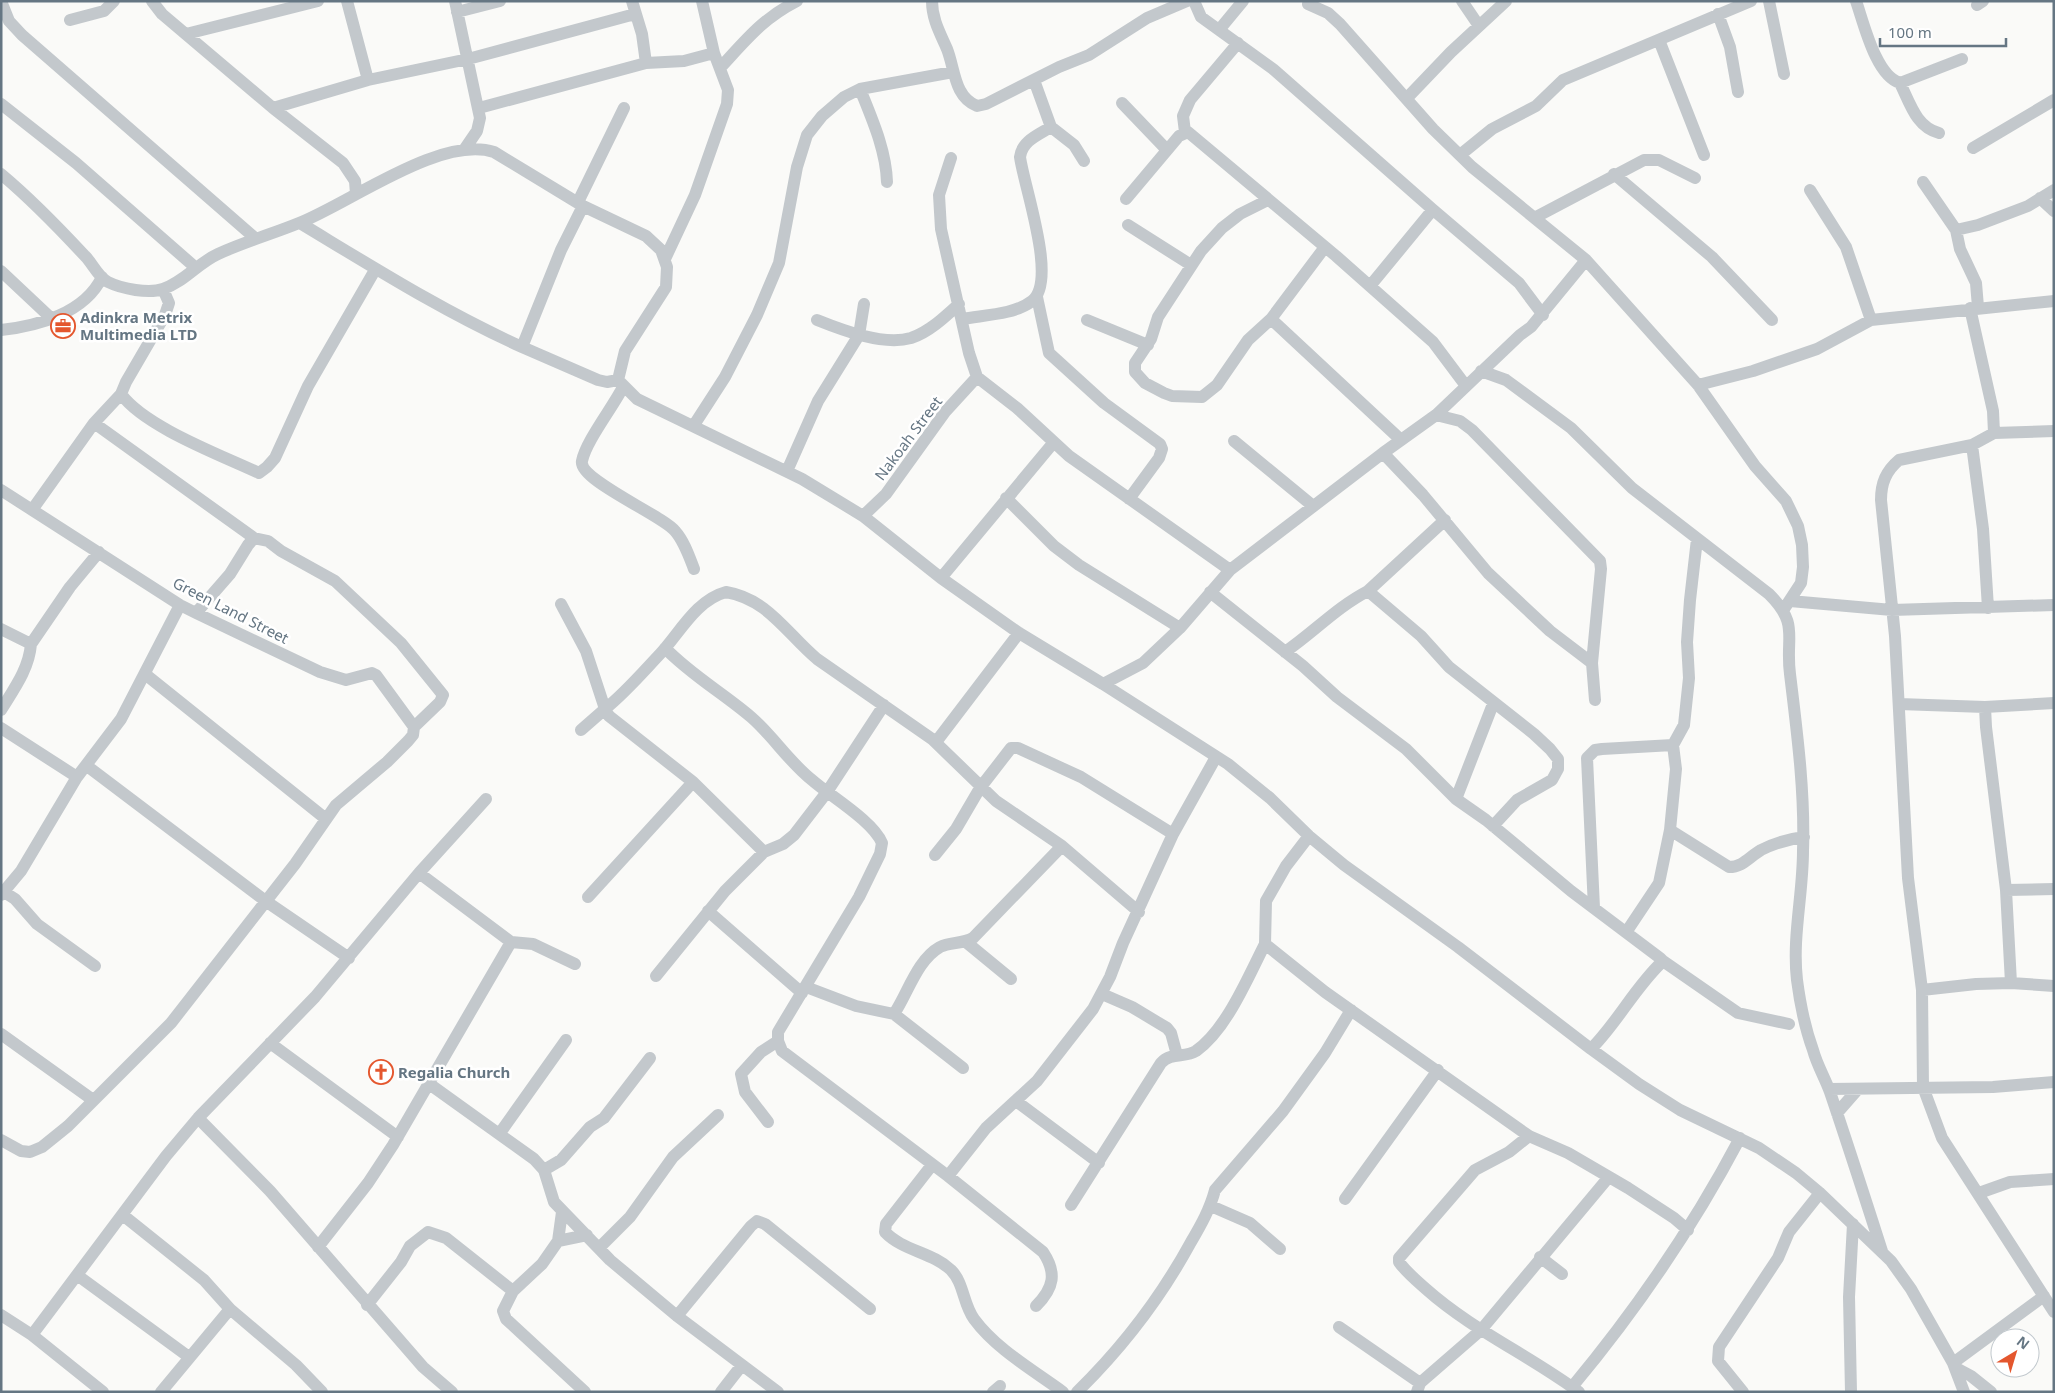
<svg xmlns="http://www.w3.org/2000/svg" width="2055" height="1393" font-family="'Noto Sans',sans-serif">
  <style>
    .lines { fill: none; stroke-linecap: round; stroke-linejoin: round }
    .minor { stroke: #c3c8cc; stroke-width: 12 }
    .labels { text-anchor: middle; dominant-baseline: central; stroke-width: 5; stroke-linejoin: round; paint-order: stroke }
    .poi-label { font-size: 15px; font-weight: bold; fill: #657683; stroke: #fff; text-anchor: start }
    .street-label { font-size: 15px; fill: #657683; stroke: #fff }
  </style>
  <rect width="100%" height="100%" fill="#fafaf8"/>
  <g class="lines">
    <path class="minor" d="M1 1 9 21 22 35 255 238
      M152 1 162 14 273 108 343 163 355 181 356 194
      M347 1 368 80
      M455 1 480 118 477 131 464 150
      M632 1 642 34 646 63
      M932 1C932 19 940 33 947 49 955 69 954 97 977 106L986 104 1059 67 1089 55 1147 18 1187 1
      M1194 1 1201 17 1219 30
      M1243 1 1219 30 1273 69 1431 208 1430 213 1370 286
      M1462 1 1479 26
      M1769 1 1784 74
      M1856 1C1864 24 1876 76 1900 83L1962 59
      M1308 4 1328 13 1340 24 1433 129 1472 167 1586 260 1698 385 1755 466 1786 501 1798 526 1802 545 1803 567 1801 583 1784 609
      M1977 5 1983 1
      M457 12 500 1
      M1718 14 1730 47 1738 92
      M70 20 104 11 114 1
      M186 34 318 1
      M1659 40 1704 155
      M720 68C746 40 762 19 797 1
      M1034 80 1051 127 1074 145 1084 161
      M1900 83C1910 103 1916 127 1939 133
      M860 89C872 119 886 150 887 182
      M1407 98 1451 52 1506 1
      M1122 103 1167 150
      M1 104 76 163 196 268
      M273 108 368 80 468 59 635 14
      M479 108 646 63 684 61 714 53
      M1185 132 1183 116 1190 100 1238 43
      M1973 148 2054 100
      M1460 155 1492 129 1536 106 1563 80 1751 1
      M951 158 939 195 941 229 969 353 977 377 1017 408 1069 456 1230 570
      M1 174C31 199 59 228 85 256 93 264 98 277 108 282 122 289 149 294 163 289 184 282 198 263 218 254 244 242 272 234 299 223 350 203 440 135 494 152L583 206 646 236 661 250 667 267 666 287 625 351 618 380 637 399 802 479 863 516 941 578 1019 633 1103 684 1228 764 1270 798 1309 836 1344 865 1458 947 1591 1049 1639 1084 1680 1110 1759 1148 1796 1173 1820 1193 1891 1261 1911 1289 1953 1363 1964 1392
      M1614 174 1712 257 1772 320
      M1923 182 1956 230 1960 249 1976 283 1978 307
      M1810 190 1846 247 1871 320
      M2040 198 2054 211
      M1126 199 1179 136 1188 132 1336 256 1433 342 1466 386
      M1268 200 1240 214 1222 228 1201 251 1158 317 1151 339 1135 363V372L1145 383 1164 393 1172 396 1202 397 1217 385 1248 340 1271 319 1401 440
      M578 202 624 108
      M1431 208 1519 283 1543 315
      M1536 217 1644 160H1659L1695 178
      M300 223C373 267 444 312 522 347L561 250 583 206
      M1128 225 1191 265
      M1956 230 1978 225 2028 206 2054 190
      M665 259 695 195 727 104 728 90 714 53 702 1
      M1 271 51 318
      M1037 297 1049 353 1104 403 1160 444 1162 449 1159 458 1129 499
      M1970 308 1993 411 1994 433
      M962 319C983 315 1014 315 1032 301 1058 281 1024 187 1020 157 1022 141 1038 135 1051 127
      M1271 319 1325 247
      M817 320C842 330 883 346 911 338 929 332 945 317 959 304
      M1087 320 1148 345
      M1 330C38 326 85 313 102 277
      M522 347 598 380 607 382 618 380
      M1481 371 1506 380 1571 428 1632 488 1769 594C1800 625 1785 636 1790 674 1797 732 1805 792 1803 851 1803 894 1792 938 1797 980 1800 1003 1805 1028 1813 1050 1817 1065 1825 1078 1830 1092 1848 1145 1865 1198 1882 1251
      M1698 385 1753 371 1817 349 1871 320 2054 301
      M623 387C613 407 586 441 582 461 578 480 662 515 675 531 684 541 689 556 694 569
      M121 394C145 427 221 455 259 473L267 467 275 458 308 386 375 270
      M1436 415 1460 421 1472 430 1600 561 1601 569 1592 663 1595 700
      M694 425 725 377 757 315 779 263 797 167 807 135 822 116 844 97 860 89 953 72
      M2054 431 1994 433 1972 445 1899 460C1886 471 1881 483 1881 500L1895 636 1908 878 1922 990 1923 1087 1942 1138 2054 1312
      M1234 441 1313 506
      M1972 445 1983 529 1988 608
      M1383 453 1423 495 1488 573 1550 631 1592 663
      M787 471 818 401 859 335 864 304
      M1 490 180 605 196 613 320 672 346 680 372 673 376 675 414 727
      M1006 498 1054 546 1079 565 1180 628
      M32 510 94 423 121 394 126 382 165 315 169 303 163 289
      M863 516 886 494 945 412 977 377
      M1697 539 1690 600 1687 642 1689 678 1684 725 1673 745 1676 769 1670 830 1729 867C1743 867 1749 857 1761 850 1775 843 1788 839 1804 837
      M941 578 1054 442
      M1368 591 1445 520
      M1210 592 1303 666 1337 697 1406 749 1456 799 1486 820 1571 891 1660 958 1663 961C1635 987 1618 1022 1591 1049
      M1790 601 1892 610 2054 605
      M561 604 586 651 605 709 581 730
      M196 613 230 574 248 545 254 538
      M1 629 31 644
      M665 648C691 675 723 693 751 717 773 736 789 762 812 780 830 796 873 821 882 843L880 854 859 897 778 1032V1041L782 1051 948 1176 1043 1252C1057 1273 1054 1288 1036 1306
      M1285 652C1314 632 1337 607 1368 591L1421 636 1449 667 1534 734 1550 749 1558 759V769L1552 780 1517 800 1493 826
      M145 674 326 819
      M1103 684 1143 663 1180 628 1230 570 1383 453 1436 415 1520 335 1531 327 1586 260
      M1899 704 1985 707 1986 727 2006 890 2011 983
      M1985 707 2054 703
      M1 710C14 689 29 669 31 644L70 587 99 552
      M1 728 77 777
      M936 742 1019 633
      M87 766 267 902 349 958
      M1456 799 1493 704
      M1309 836 1286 866 1266 901 1265 944 1325 992 1529 1136 1568 1153 1628 1188 1674 1218 1688 1230
      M764 852 693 782 609 716 605 709C625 693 643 672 660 654 679 634 696 600 726 592 768 599 787 634 817 659L932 739 996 801 1062 846 1139 912
      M935 855 956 829 980 788 1011 748H1018L1081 777 1173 834
      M419 873 511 942 533 944 575 964
      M2006 890 2054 889
      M4 892 15 899 37 924 95 966
      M1 895 21 871 77 777 121 719 180 605
      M588 897 693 782
      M1594 908 1587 758 1595 750 1602 749 1673 745
      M708 911 802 993
      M1627 931 1659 883 1670 830
      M966 942 1011 979
      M1663 961 1738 1013 1789 1024
      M656 976 725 891 764 852 783 844 794 835 827 792 884 705
      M806 987 856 1006 894 1014C908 993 917 960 940 947 950 942 963 944 973 938L1062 846
      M1922 990 1976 984 2011 983 2054 986
      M1102 994 1132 1007 1167 1028 1171 1033 1177 1055
      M894 1014 963 1068
      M1 1034 93 1100
      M270 1043 398 1137
      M428 1083 534 1159 544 1170 554 1202 610 1260 677 1316 778 1392
      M1829 1089 1993 1087 2054 1082
      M1016 1101 1099 1163
      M1837 1113 1858 1089
      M198 1118 270 1191 423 1367 452 1392
      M768 1122 745 1092 741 1074 761 1052 778 1041
      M500 1133 566 1040
      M1529 1136 1509 1152 1475 1170 1399 1258V1262C1406 1272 1417 1281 1426 1289 1472 1330 1529 1355 1579 1392
      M1 1140 21 1151 30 1152 42 1147 68 1126 171 1023 295 864 336 805 387 762 408 741 413 735 414 727 440 702 443 695 401 643 335 581 281 551 268 541 254 538 94 423
      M932 1165 886 1224 885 1232C903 1251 932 1252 951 1270 964 1283 963 1304 974 1319 996 1349 1033 1370 1063 1392
      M544 1170 561 1160 590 1127 604 1118 650 1058
      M948 1176 986 1128 1037 1081 1093 1009 1110 977 1123 943 1173 834 1216 757
      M1979 1193 2010 1182 2054 1179
      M1345 1199 1438 1070
      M1071 1205 1161 1063C1171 1052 1185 1058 1196 1051 1227 1029 1248 977 1265 944
      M1211 1206 1250 1223 1280 1249
      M562 1212 558 1241 542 1264 513 1291 503 1311 506 1319 585 1392
      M124 1216 204 1280 230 1309 296 1365 322 1392
      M558 1241 587 1235
      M318 1247 368 1183 393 1145 511 942
      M599 1248 630 1217 673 1157 718 1115
      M1540 1257 1562 1274
      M77 1275 189 1357
      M367 1305 401 1262 410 1246 428 1232 446 1238 513 1291
      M1 1315 32 1335 103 1392
      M677 1316 751 1226 757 1221 765 1224 870 1309
      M1339 1327 1420 1383
      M32 1335 166 1156 198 1118 315 997 419 873 486 799
      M1953 1363 2044 1296
      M1956 1368 1971 1376 1991 1392
      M1572 1387C1637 1309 1693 1227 1740 1138
      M161 1392 230 1309
      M721 1392 742 1365
      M993 1392 1000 1386
      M1077 1392C1122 1348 1161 1297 1191 1242 1201 1225 1210 1209 1215 1190L1283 1111 1325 1053 1351 1010
      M1417 1392 1420 1383 1481 1330 1608 1178
      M1743 1392 1718 1361 1719 1347 1778 1258 1789 1232 1820 1193
      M1851 1392 1849 1297 1853 1224"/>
  </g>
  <defs>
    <symbol id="office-ring" viewBox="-11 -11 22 22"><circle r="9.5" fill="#fff" stroke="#e4572e" stroke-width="1.5"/><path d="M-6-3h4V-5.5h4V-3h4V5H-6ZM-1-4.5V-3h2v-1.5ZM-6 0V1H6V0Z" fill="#e4572e"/></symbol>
    <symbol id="church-ring" viewBox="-11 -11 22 22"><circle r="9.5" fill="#fff" stroke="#e4572e" stroke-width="1.5"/><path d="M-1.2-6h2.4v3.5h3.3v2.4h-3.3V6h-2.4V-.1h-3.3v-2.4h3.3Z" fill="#e4572e"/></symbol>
  </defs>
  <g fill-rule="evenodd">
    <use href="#office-ring" x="49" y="312" width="28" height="28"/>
    <use href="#church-ring" x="367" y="1058" width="28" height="28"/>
  </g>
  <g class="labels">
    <g class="poi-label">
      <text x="80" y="317">Adinkra Metrix<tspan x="80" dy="17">Multimedia LTD</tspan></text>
      <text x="398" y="1072">Regalia Church</text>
    </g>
    <g class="street-label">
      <text transform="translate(908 438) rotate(-53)">Nakoah Street</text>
      <text transform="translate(231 610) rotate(27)">Green Land Street</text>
    </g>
  </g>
  <rect width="2055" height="1393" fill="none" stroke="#657683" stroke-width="5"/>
  <g transform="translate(2015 1353) rotate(38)"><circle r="24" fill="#ffffff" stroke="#c1c8cd"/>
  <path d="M0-4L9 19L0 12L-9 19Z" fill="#e4572e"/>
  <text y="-8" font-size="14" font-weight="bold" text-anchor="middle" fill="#657683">N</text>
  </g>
  <path d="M1880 38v8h126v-8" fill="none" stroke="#657683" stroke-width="2.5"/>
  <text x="1888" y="38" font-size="15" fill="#657683" stroke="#ffffff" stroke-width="4" paint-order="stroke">100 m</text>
</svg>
